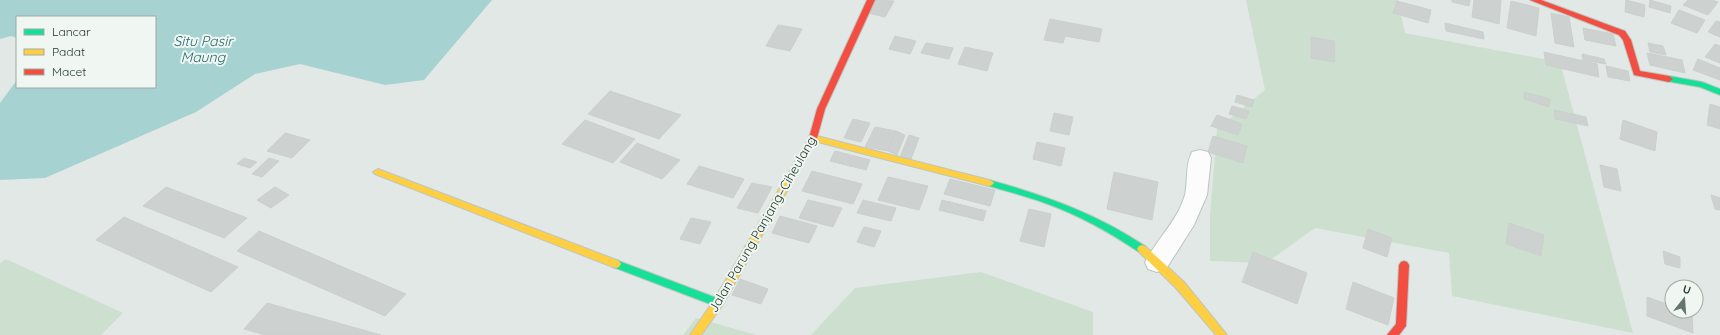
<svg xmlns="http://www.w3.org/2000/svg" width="1720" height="335" font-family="Quicksand,sans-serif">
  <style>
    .green { fill: #cde0d0 }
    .water { fill: #a6d2d2 }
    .building { fill: #cdd1cf; stroke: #cbd0cd }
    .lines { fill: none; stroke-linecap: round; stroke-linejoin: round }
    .street-casing { stroke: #bfc4c2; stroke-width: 2 }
    .fast-casing { stroke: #bec5c2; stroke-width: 2 }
    .slow-casing { stroke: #bec5c2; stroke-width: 2 }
    .jam-casing { stroke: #bec5c2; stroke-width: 2 }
    .street { fill: #fbfcfb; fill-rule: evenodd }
    .fast { fill: #16e098; fill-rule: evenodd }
    .slow { fill: #ffcf43; fill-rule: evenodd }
    .jam { fill: #f24e42; fill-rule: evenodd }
    .labels { text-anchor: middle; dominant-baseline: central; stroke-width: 4; stroke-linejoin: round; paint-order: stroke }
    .street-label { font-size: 13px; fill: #223830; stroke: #f0f6f2 }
    .water-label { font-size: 14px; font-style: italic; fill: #226b6e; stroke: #f0f6f2 }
  </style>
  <rect width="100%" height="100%" fill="#e2e8e5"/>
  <path class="green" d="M1246 0H1398L1405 33 1560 62 1633 333 1452 296 1449 253 1315 228 1266 263 1210 261V215L1217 129 1265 90Z
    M6 259 123 313 101 335H0V263Z
    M981 272 1093 312V335H811L855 288Z
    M696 318 757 335H683Z"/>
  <path class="water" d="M0 0H492L424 80 385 85 300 64 255 74 196 112 45 178 0 180V103L17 80V87H155V17H17V38L11 36 0 39Z"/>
  <path class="building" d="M875 0 894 1 885 17 868 13Z
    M1452 0H1470L1469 6 1452 2Z
    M1474 0H1501L1499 24 1472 17Z
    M1626 0 1645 5 1644 17 1625 12Z
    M1650 0 1671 6 1670 13 1649 7Z
    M1688 0H1712L1718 2 1708 15 1683 5Z
    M1397 1 1431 10 1428 23 1393 13Z
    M1511 1 1539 8 1536 36 1507 28Z
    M1679 10 1705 20 1697 33 1671 23Z
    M1551 13 1569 17 1574 47 1555 43Z
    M1050 19 1102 29 1099 42 1065 36 1063 43 1044 40Z
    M1716 21 1720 22V37L1708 32Z
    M1445 23 1483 32 1484 39 1446 31Z
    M778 25 802 29 790 51 766 46Z
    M1583 28 1613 34 1616 46 1585 40Z
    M895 36 916 41 910 54 889 49Z
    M1311 37 1334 41 1335 62 1311 58Z
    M926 43 953 48 949 59 921 53Z
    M1648 43 1663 46 1666 55 1650 52Z
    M1715 44 1720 46V63L1705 57Z
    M965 47 993 53 987 71 958 64Z
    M1544 52 1597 64 1599 77 1546 65Z
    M1647 53 1682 60 1685 73 1650 65Z
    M1582 54 1604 59 1606 64 1583 60Z
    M1698 59 1720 68V80L1693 70Z
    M1606 66 1628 71 1630 81 1608 77Z
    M610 91 681 115 659 139 588 114Z
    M1524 92 1550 99 1549 107 1524 99Z
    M1237 95 1254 100 1252 107 1235 102Z
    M1710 104 1720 107V129L1707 125Z
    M1232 106 1249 111 1246 119 1229 114Z
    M1554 110 1586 117 1588 126 1555 119Z
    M1054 113 1073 117 1069 135 1050 131Z
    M1217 115 1242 124 1238 135 1211 126Z
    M853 119 870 123 861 142 844 138Z
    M585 120 635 139 613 163 562 144Z
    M1623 120 1657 132 1655 151 1620 139Z
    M875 127 896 131 888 151 865 147Z
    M896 131 905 135 897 155 888 151Z
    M285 133 310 140 292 158 267 151Z
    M909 135 919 138 911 159 900 157Z
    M1213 136 1247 146 1243 163 1208 152Z
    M1037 142 1065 148 1061 166 1033 159Z
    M637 143 680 160 662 179 620 162Z
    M835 151 870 160 866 170 830 161Z
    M244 158 257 162 250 168 237 164Z
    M269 158 279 161 262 177 252 174Z
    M1600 165 1617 169 1621 191 1604 187Z
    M699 166 744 179 733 198 687 184Z
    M812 171 862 184 853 204 802 191Z
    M1114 172 1158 182 1152 220 1107 209Z
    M888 177 928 186 919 210 878 200Z
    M950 179 995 190 990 206 944 194Z
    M752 183 772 187 758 213 737 208Z
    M166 187 247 218 224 238 143 206Z
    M275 187 289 195 271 208 257 200Z
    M1711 195 1720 198V210L1715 209Z
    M808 200 842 208 833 227 799 218Z
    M863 200 896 208 891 221 857 213Z
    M942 200 986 211 983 221 939 210Z
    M1029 209 1051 214 1044 247 1020 241Z
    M780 216 817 226 809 243 772 233Z
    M124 217 238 267 211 292 96 240Z
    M691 218 711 222 700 244 680 239Z
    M1509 223 1544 235 1541 256 1506 244Z
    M864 227 881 231 874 247 857 242Z
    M1368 229 1392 238 1387 257 1363 248Z
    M259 231 406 294 385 316 237 251Z
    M1663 251 1680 257V268L1665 264Z
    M1253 252 1307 273 1297 304 1242 282Z
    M740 279 768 289 761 304 732 295Z
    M1353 282 1394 298 1388 325 1346 309Z
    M1647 297 1672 306V311H1686L1692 313 1693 333 1647 316Z
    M267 303 381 335H265L244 329Z"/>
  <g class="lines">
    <defs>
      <path id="street" d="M1200 150 1208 152 1211 158 1207 195 1194 225 1166 269 1157 272 1148 269 1145 262C1157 239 1178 220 1185 195 1188 181 1185 165 1192 152Z"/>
      <path id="fast" d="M1669 76 1702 82 1720 89V95L1700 87 1666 81 1665 79 1666 77Z
        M989 180C1045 195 1097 214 1145 246L1147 249 1145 252 1142 253 1139 252C1109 232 1079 215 1045 203 1026 196 1006 191 986 185L984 183 986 181Z
        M616 260 722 300 723 303 722 306 718 307 613 267 611 264 613 261Z"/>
      <path id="slow" d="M813 135 989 180 992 181 994 183 992 185 989 186 810 140 809 138Z
        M805 149 809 152 722 306 701 335H690L714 300 802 150Z
        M378 169 619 261 621 264 619 267 616 268 613 267 375 174 373 172Z
        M1142 245 1145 246 1184 282 1227 335H1216L1176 288 1139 252 1137 249 1139 246Z"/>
      <path id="jam" d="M867 0H875L825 109 817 138 808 154H802L801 152 809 138 817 109Z
        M1530 0H1541L1625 31 1631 40 1640 71 1669 76 1673 79 1669 82 1634 75 1623 40 1619 35Z
        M1404 261 1407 262 1409 265 1406 326 1399 335H1387L1396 324 1399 265 1401 262Z"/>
    </defs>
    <use href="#street" class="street-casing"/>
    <use href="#fast" class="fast-casing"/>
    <use href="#slow" class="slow-casing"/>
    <use href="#jam" class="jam-casing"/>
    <use href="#street" class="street"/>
    <use href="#fast" class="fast"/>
    <use href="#slow" class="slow"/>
    <use href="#jam" class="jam"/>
  </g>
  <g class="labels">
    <g class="street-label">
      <text transform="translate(762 224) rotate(-60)">Jalan Parung Panjang–Ciheulang</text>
    </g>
    <g class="water-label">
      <text x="203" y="41">Situ Pasir<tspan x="203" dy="16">Maung</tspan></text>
    </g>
  </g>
  <rect x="16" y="16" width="140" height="72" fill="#f0f6f2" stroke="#9eaaa4"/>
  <rect x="24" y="29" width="20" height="6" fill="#16e098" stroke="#9eaaa4"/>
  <text x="52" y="36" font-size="12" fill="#223830">Lancar</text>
  <rect x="24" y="49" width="20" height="6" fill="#ffcf43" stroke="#9eaaa4"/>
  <text x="52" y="56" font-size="12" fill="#223830">Padat</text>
  <rect x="24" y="69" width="20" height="6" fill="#f24e42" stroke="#9eaaa4"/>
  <text x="52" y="76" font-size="12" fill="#223830">Macet</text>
  <g transform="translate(1684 299) rotate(17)"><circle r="19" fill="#f0f6f2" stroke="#9eaaa4"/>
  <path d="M0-3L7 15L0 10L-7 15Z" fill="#65766f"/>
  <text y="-6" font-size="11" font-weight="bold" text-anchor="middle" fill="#223830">U</text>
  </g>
</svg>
